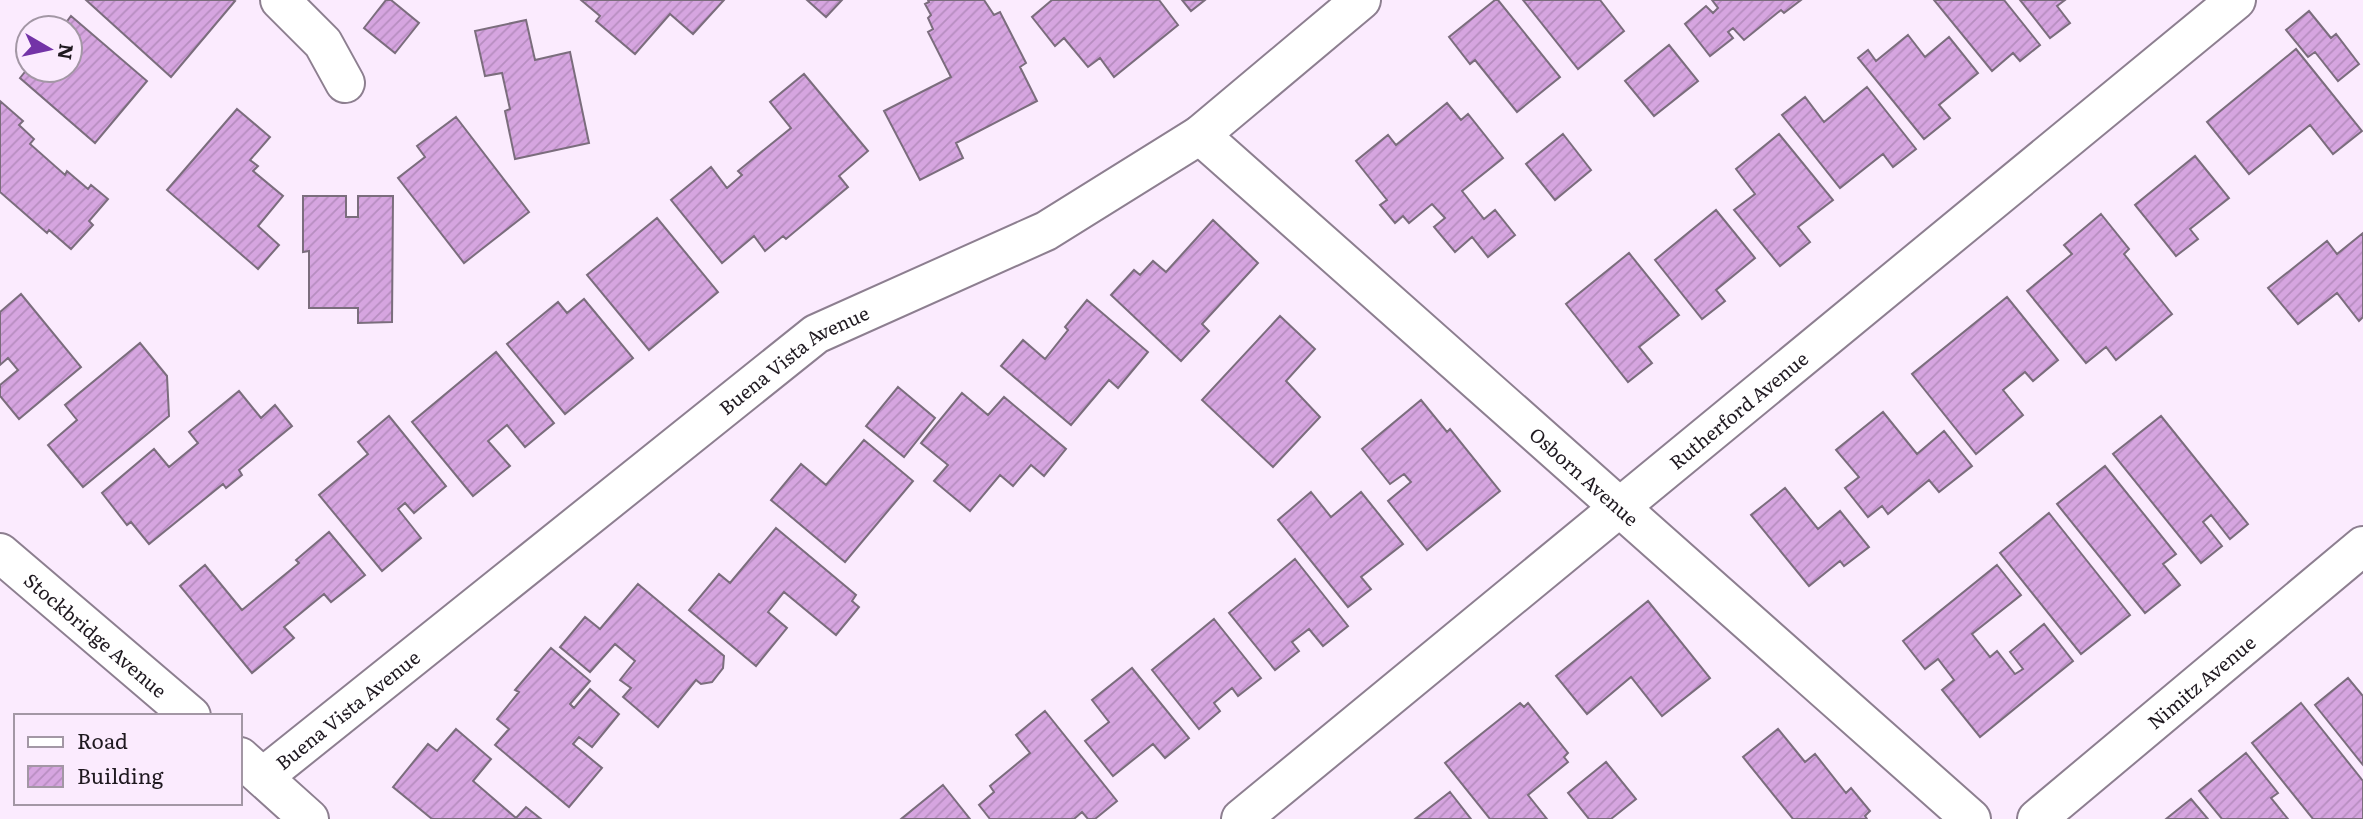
<svg xmlns="http://www.w3.org/2000/svg" width="2363" height="819" font-family="Literata,serif">
  <style>
    .building { fill: url(#building-hatch); stroke: #7b6d7d; stroke-width: 2 }
    .lines { fill: none; stroke-linecap: round; stroke-linejoin: round }
    .minor-casing { stroke: #8d7f90; stroke-width: 42 }
    .minor { stroke: #fff; stroke-width: 38 }
    .labels { text-anchor: middle; dominant-baseline: central; stroke-width: 5; stroke-linejoin: round; paint-order: stroke }
    .street-label { font-size: 19px; fill: #1f1920; stroke: #fbebfe }
  </style>
  <defs>
    <pattern id="building-hatch" width="6" height="6" patternUnits="userSpaceOnUse" patternTransform="scale(1.75)"><rect width="6" height="6" fill="#d6a5e0"/><path d="M-1 1l2-2M0 6l6-6M5 7l2-2" fill="none" stroke="#b78dc0"/></pattern>
  </defs>
  <rect width="100%" height="100%" fill="#fbebfe"/>
  <path class="building" d="M86 0H233L235 1 171 77Z
    M386 0H391L419 23 395 53 364 28Z
    M581 0H724L693 34 670 14 635 54 596 21 600 16Z
    M807 0H842L826 17Z
    M928 0H984L994 15 1000 12 1026 63 1020 67 1037 101 956 143 963 158 920 180 884 111 951 77 928 32 933 29 928 18 931 15 925 4 929 2Z
    M1052 0H1159L1178 25 1114 77 1100 58 1088 67 1064 38 1055 46 1032 17Z
    M1182 0H1205L1191 11Z
    M1495 0H1498L1560 77 1517 112 1475 60 1470 64 1449 37Z
    M1523 0H1600L1624 31 1578 69Z
    M1712 0H1801L1784 13 1781 10 1744 40 1733 28 1728 32 1733 38 1710 56 1685 24 1706 6 1713 13 1718 8Z
    M1934 0H2004L2040 45 2020 61 2013 53 1992 71Z
    M2020 0H2065L2057 6 2070 23 2050 38Z
    M2309 11 2331 38 2336 34 2359 64 2338 81 2315 52 2308 57 2286 30Z
    M71 16 147 81 95 143 20 78 28 68V70H70V28H62Z
    M526 20 535 60 570 52 589 143 515 159 505 111 510 109 502 73 485 76 475 31Z
    M1908 35 1925 57 1949 37 1978 73 1939 105 1950 118 1924 139 1858 58 1868 50 1876 61Z
    M1669 45 1698 81 1654 116 1625 81Z
    M2296 49 2362 131 2333 154 2310 125 2249 174 2207 122Z
    M804 74 868 151 839 176 848 187 786 239 783 236 765 251 754 236 722 263 671 200 711 167 727 188 742 175 738 171 791 128 770 102Z
    M1867 87 1916 149 1893 167 1883 154 1840 188 1782 115 1805 97 1824 122Z
    M0 101 23 121 19 125 34 139 30 144 65 175 67 171 88 189 91 185 108 199 89 221 93 225 71 249 49 230 47 233 0 192Z
    M1447 103 1461 120 1468 114 1503 158 1462 191 1484 219 1495 210 1515 235 1488 257 1472 237 1455 252 1434 227 1445 218 1432 204 1409 223 1403 216 1395 223 1380 205 1387 200 1356 161 1388 135 1396 145Z
    M237 109 270 137 250 160 258 166 253 171 283 196 258 226 279 245 258 269 167 190Z
    M456 117 529 212 464 263 398 178 425 157 417 146Z
    M1563 134 1591 170 1555 200 1526 164Z
    M1779 134 1833 200 1798 227 1810 242 1780 266 1734 210 1755 194 1736 169Z
    M2195 156 2229 198 2190 229 2198 239 2176 256 2135 205Z
    M303 196H346V217H358V196H393L392 322 358 323V308H309V251L303 252Z
    M1716 210 1755 258 1716 290 1725 301 1702 319 1655 260Z
    M2101 214 2129 249 2124 254 2172 314 2116 360 2106 347 2086 363 2027 291 2072 254 2064 245Z
    M657 218 718 292 649 350 587 275Z
    M1213 220 1258 263 1202 324 1209 331 1181 361 1111 295 1134 270 1140 275 1153 261 1166 272Z
    M2363 233V317L2359 321 2337 293 2298 324 2268 288 2327 241 2337 254Z
    M1629 253 1679 315 1639 347 1652 363 1628 382 1566 304Z
    M21 294 81 367 19 419 0 396V385L18 370 8 358 0 365V312Z
    M2007 297 2058 360 2033 381 2025 372 2003 390 2023 415 1976 454 1912 374Z
    M584 299 633 358 565 414 507 344 558 302 567 313Z
    M1087 300 1148 352 1118 388 1109 380 1071 425 1001 366 1023 340 1045 359 1068 330 1065 327Z
    M1280 316 1315 349 1286 381 1320 417 1273 467 1202 400Z
    M140 343 167 376 169 416 83 487 48 445 77 420 65 405Z
    M496 352 554 423 525 447 507 425 488 441 510 466 473 496 412 422Z
    M898 387 935 418 904 457 866 426Z
    M239 391 261 418 275 405 292 426 239 470 242 475 226 488 223 484 149 544 131 522 127 525 102 493 154 449 169 467 198 443 189 432Z
    M962 393 988 415 1004 397 1066 449 1044 476 1031 465 1013 486 1000 475 970 511 934 481 948 465 921 443Z
    M1421 400 1447 432 1450 429 1500 491 1427 550 1388 501 1411 482 1404 474 1390 484 1362 449Z
    M1883 412 1917 454 1944 431 1972 466 1939 492 1929 480 1888 514 1882 506 1868 517 1845 488 1859 477 1836 450Z
    M389 416 446 486 414 513 405 503 398 509 421 538 382 571 319 495 368 454 358 442Z
    M2161 416 2248 524 2230 539 2211 515 2203 522 2222 546 2201 563 2113 454Z
    M864 440 913 481 845 562 771 500 801 464 826 485Z
    M2105 466 2176 554 2163 564 2180 585 2145 613 2057 504Z
    M1785 488 1818 529 1840 511 1869 547 1844 566 1840 561 1809 586 1751 515Z
    M1311 492 1331 517 1361 492 1403 544 1361 577 1371 589 1348 607 1278 520Z
    M2049 513 2130 615 2081 654 2000 553Z
    M776 528 856 595 852 601 859 607 836 635 784 592 768 612 787 628 756 666 689 610 719 574 730 583Z
    M329 532 365 575 331 602 324 594 284 627 294 638 252 673 180 586 205 565 242 610 299 563 296 560Z
    M1295 559 1348 626 1323 646 1309 629 1292 642 1299 651 1275 670 1229 613Z
    M1997 565 2021 595 1972 634 1990 657 1997 651 2015 674 2023 669 2010 652 2044 624 2073 661 1980 737 1942 690 1954 680 1938 659 1925 669 1903 641Z
    M638 584 724 656 723 668 712 682 701 684 696 680 658 727 623 697 631 688 620 680 635 661 615 644 590 672 560 647 585 617 600 629Z
    M1648 601 1710 678 1662 716 1631 677 1587 714 1556 676Z
    M1214 619 1261 678 1238 696 1232 688 1214 703 1220 711 1199 729 1152 670Z
    M551 648 590 681 570 704 574 708 590 689 619 714 592 747 579 737 573 744 602 768 569 807 495 745 509 729 497 719 519 692 515 690Z
    M1132 668 1189 738 1165 758 1153 744 1113 776 1085 741 1109 722 1092 700Z
    M2348 678 2363 696V765L2315 705Z
    M1520 703 1524 707 1528 703 1568 753 1564 757 1568 762 1528 795 1547 819H1490L1445 763Z
    M2301 703 2363 781V819H2313L2252 743Z
    M1045 711 1117 801 1095 819H1088L1082 812 1074 819H990L979 805 994 792 990 786 1030 753 1016 735Z
    M456 729 491 759 473 781 516 818 526 807 541 819H432L393 787 428 744 437 751Z
    M1778 729 1805 762 1815 754 1846 793 1851 788 1870 811 1865 816 1867 819H1793L1743 757Z
    M2246 753 2278 793 2271 798 2288 819H2222L2199 791Z
    M1606 762 1636 799 1611 819H1589L1568 793Z
    M943 785 970 819H901Z
    M1450 792 1471 819H1415Z
    M2191 799 2208 819H2166Z"/>
  <g class="lines">
    <defs>
      <g id="minor">
        <path d="M280 0 323 43 345 83"/>
        <path id="s1" d="M1200 135 1971 819"/>
        <path id="s2" d="M0 553 191 716"/>
        <path d="M240 757 309 819"/>
        <path id="s3" d="M263 777 816 334 1046 231 1200 135 1361 0"/>
        <path id="s4" d="M1241 819 2236 0"/>
        <path id="s5" d="M2037 819 2363 546"/>
      </g>
    </defs>
    <use href="#minor" class="minor-casing"/>
    <use href="#minor" class="minor"/>
  </g>
  <g class="labels">
    <g class="street-label">
      <text stroke="none"><textPath href="#s3" startOffset="676">Buena Vista Avenue</textPath></text>
      <text stroke="none"><textPath href="#s4" startOffset="644">Rutherford Avenue</textPath></text>
      <text stroke="none"><textPath href="#s1" startOffset="514">Osborn Avenue</textPath></text>
      <text stroke="none"><textPath href="#s2" startOffset="126">Stockbridge Avenue</textPath></text>
      <text stroke="none"><textPath href="#s5" startOffset="214">Nimitz Avenue</textPath></text>
      <text stroke="none"><textPath href="#s3" startOffset="108">Buena Vista Avenue</textPath></text>
    </g>
  </g>
  <rect x="14" y="714" width="228" height="91" fill="#fbebfe" stroke="#a397a5" stroke-width="2"/>
  <rect x="28" y="737" width="35" height="10" fill="#ffffff" stroke="#a397a5" stroke-width="2"/>
  <text x="77" y="749" font-size="21" fill="#1f1920">Road</text>
  <rect x="28" y="766" width="35" height="21" fill="url(#building-hatch)" stroke="#a397a5" stroke-width="2"/>
  <text x="77" y="784" font-size="21" fill="#1f1920">Building</text>
  <g transform="translate(49 49) rotate(99)"><circle r="33" fill="#fbebfe" stroke="#a397a5" stroke-width="2"/>
  <path d="M0-5L12 26L0 18L-12 26Z" fill="#7333a7"/>
  <text y="-10" font-size="19" font-weight="bold" text-anchor="middle" fill="#1f1920">N</text>
  </g>
</svg>
